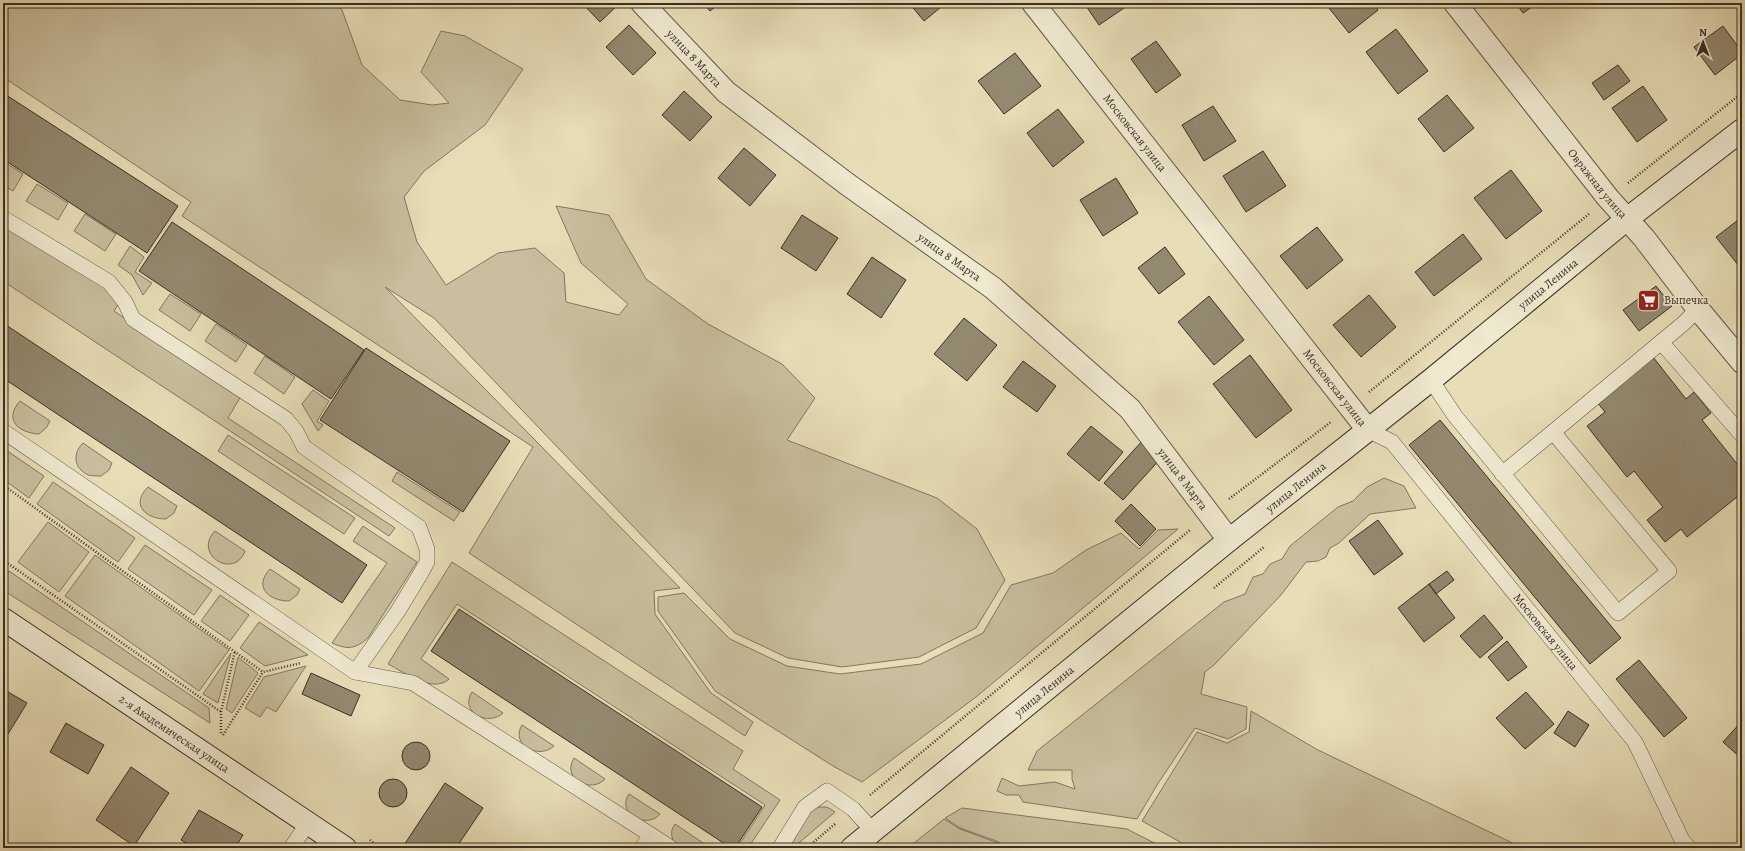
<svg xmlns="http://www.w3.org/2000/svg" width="1745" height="851" font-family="Alegreya,serif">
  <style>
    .green { fill: #c9bf9e; stroke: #817760 }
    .building { fill: #938970; stroke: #392f23 }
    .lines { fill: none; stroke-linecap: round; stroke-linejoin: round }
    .lane-casing { stroke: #645a48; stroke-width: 16 }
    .street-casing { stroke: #645a48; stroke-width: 24 }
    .secondary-casing { stroke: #392f23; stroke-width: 24 }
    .path { stroke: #392f23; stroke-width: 2.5; stroke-dasharray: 1 2; stroke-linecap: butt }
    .lane { stroke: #efe9d0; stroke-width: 15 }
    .street { stroke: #efe9d0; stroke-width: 22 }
    .secondary { stroke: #efe9d0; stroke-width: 22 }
    .labels { text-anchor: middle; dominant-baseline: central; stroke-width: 3.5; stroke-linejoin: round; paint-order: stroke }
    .street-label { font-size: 12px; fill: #392f23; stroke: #efe9d0 }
    .poi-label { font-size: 12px; fill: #392f23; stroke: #efe9d0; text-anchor: start }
  </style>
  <rect width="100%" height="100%" fill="#e7ddb7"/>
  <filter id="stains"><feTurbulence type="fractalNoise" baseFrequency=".005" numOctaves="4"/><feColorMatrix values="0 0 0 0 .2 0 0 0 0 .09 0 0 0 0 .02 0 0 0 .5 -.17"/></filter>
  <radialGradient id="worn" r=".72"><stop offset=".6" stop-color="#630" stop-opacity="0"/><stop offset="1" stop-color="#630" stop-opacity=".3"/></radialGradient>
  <path class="green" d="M3 3H335L342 10 362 65 400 100 432 105 449 103 421 72 441 31 465 36 523 69 485 125 424 171 404 197 417 242 446 285 498 253 535 248 564 273 566 302 619 315 628 304 581 263 556 206 609 215 646 279 708 324 782 364 815 398 787 440 937 498 977 529 1005 580 976 628 919 657 842 667 788 658 735 633 434 318 385 287 680 588 654 591 655 614 711 693 753 722 745 736 469 553 533 447 182 216 191 202 3 77Z
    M3 161 23 174 13 191 3 185Z
    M37 184 68 203 58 220 26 201Z
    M85 214 116 234 105 251 74 231Z
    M3 221 122 299 114 311 241 396 228 418 395 528 389 536 3 281Z
    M130 246 144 257 135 272 152 283 143 295 132 275 118 265Z
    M170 294 201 314 190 331 159 310Z
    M216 324 247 345 236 362 205 341Z
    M265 356 295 377 284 394 254 373Z
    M313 390 329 401 317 421 323 425 318 431 302 404Z
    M20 401 50 421 46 428 39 434C19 433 3 420 20 401Z
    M228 435 355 518 344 534 218 451Z
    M83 443 112 463 109 470 101 476C98 476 92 476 88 475 74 468 72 454 83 443Z
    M3 448 44 476 29 498 3 479Z
    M397 472 460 512 454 521 392 481Z
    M1384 478 1404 486 1416 508 1370 514 1339 543 1330 548 1326 557 1318 561 1306 562 1281 595 1214 665 1205 672 1201 694 1247 707 1246 729 1228 739 1195 728 1157 785 1137 819 1023 802 1019 795H1006L997 791 1002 778 1019 786 1055 782 1075 789 1072 779V770H1028L1037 751 1224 602 1245 594 1253 577 1263 574 1270 564 1282 559 1290 546 1338 507 1353 501 1367 487Z
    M53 482 135 538 118 562 37 504Z
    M148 487 177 506 174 513 166 519C146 519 130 505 148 487Z
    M48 522 89 552 59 592 18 562Z
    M363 526 417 562 368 638C355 649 348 650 332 643L387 563 353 541Z
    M1178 529 976 697 862 782 833 766 715 691 658 611V597L684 593 730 639 787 666 840 674 921 664 983 633 1011 585 1053 573 1086 550 1121 533 1139 549 1158 530Z
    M215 531 245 551C235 580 192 555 215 531Z
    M145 545 212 590 194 615 128 569Z
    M95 555 229 650 199 691 65 596Z
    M452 562 743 751 733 769 780 800 748 848H737L765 805 457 604 421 659 449 679C433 694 404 672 388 664Z
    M270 569 300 589 297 595 289 601C269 601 253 587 270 569Z
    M9 571 209 708 210 723 3 590V579Z
    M220 595 249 615 230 641 201 621Z
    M259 622 308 655 265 666 240 648Z
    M231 653 218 703 203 694Z
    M238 657 258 673 232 713 226 709Z
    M306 666 276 712 267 707 260 717 245 708 264 677Z
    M472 692 503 713C488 727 459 712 472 692Z
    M1251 711 1318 750 1523 848H1191L1142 821 1197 732 1227 743 1249 732Z
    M522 725 554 746C539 760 510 745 522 725Z
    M574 758 605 779C591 794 561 779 574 758Z
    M629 794 660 814C646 830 616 813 629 794Z
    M816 807H827L835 812 793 848H789L809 813Z
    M962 808 1127 829 1164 848H1001L999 842 960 828 945 818Z
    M944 819 960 829 998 843 1000 848H908Z
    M675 824 706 845 703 848C692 848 675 851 672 837 671 832 672 828 675 824Z"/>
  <path class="building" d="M582 3H620L600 22Z
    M703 3H720L710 11Z
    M909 3H946L924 21Z
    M1084 3H1125L1127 6 1099 25Z
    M1325 3H1373L1378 10 1349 33Z
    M1516 3H1538L1523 13Z
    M629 25 656 53 633 75 606 47Z
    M1723 26 1742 52V54L1715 75 1694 47Z
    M1396 29 1428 71 1398 94 1366 52Z
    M1156 41 1181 75 1156 93 1131 59Z
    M1015 53 1041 86 1004 114 978 81Z
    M1618 65 1630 81 1604 100 1592 83Z
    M1643 86 1667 120 1637 142 1612 108Z
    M684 91 712 117 690 141 662 115Z
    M3 93 178 206 147 253 3 159Z
    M1447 95 1474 128 1444 152 1418 119Z
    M1213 106 1236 141 1204 161 1182 125Z
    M1058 109 1084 142 1053 167 1027 133Z
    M744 148 776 175 750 206 718 178Z
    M1263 151 1286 186 1246 212 1223 176Z
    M1511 170 1542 211 1506 239 1474 198Z
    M1116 178 1138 213 1103 236 1080 200Z
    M802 215 838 238 816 271 781 248Z
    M1742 217V270L1716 237Z
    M172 222 364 350 331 399 139 271Z
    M1317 227 1343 260 1307 289 1280 256Z
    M1463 234 1482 259 1434 296 1415 272Z
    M1165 247 1185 274 1159 294 1138 268Z
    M872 257 906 280 881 318 847 294Z
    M1656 286 1672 306 1639 331 1623 310Z
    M1369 295 1396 327 1361 357 1333 325Z
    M1209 296 1244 340 1214 365 1178 322Z
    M964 318 997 345 967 381 934 354Z
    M3 323 367 565 342 603 3 378Z
    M366 348 510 441 463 512 320 420Z
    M1250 355 1292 410 1256 438 1213 384Z
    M1653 357 1686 399 1694 392 1711 413 1702 420 1742 470V493L1687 537 1681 529 1665 542 1647 520 1663 507 1634 471 1627 477 1587 426 1605 412 1596 401Z
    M1023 361 1056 386 1037 412 1003 387Z
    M1440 420 1621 638 1590 664 1409 445Z
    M1091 426 1123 452 1099 481 1067 454Z
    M1144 439 1163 456 1123 500 1104 483Z
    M1131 504 1156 529 1140 546 1115 521Z
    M1378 520 1403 554 1374 575 1349 541Z
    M1447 571 1454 580 1436 594 1429 584Z
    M1429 584 1455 618 1424 642 1398 608Z
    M459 609 762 807 735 848H731L431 651Z
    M1484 615 1503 638 1480 658 1460 636Z
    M1507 641 1527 667 1508 681 1488 657Z
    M1639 660 1687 718 1664 737 1616 679Z
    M311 673 360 695 351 716 302 694Z
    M3 689 27 703 8 734 3 731Z
    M1526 692 1554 724 1525 749 1496 718Z
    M1568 711 1589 725 1575 747 1554 733Z
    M1742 721V759L1723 742Z
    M66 723 104 745 88 774 50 752Z
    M402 756a14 14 0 1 1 28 0a14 14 0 1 1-28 0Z
    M131 767 169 793 134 846 96 820Z
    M379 793a14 14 0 1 1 28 0a14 14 0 1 1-28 0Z
    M445 783 483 808 456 848H409L404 845Z
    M199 810 243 835 235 848H195L181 840Z"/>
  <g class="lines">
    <defs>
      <g id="lane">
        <path d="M3 218 109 282 125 302 133 319 286 419 296 431 304 447 419 527 427 549V562L421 573 398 611 355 672"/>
        <path d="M1661 342 1742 435"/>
        <path d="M1431 380 1455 416 1618 613 1669 571 1553 432 1684 323 1698 309"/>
        <path id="s1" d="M1368 430 1392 442 1635 742 1682 840 1689 848"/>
        <path d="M3 431 355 672 413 683 651 835 642 848"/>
        <path d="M1502 474 1553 432"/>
        <path d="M651 835 671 848"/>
        <path d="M291 848 308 823"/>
        <path d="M780 848 805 807 827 791 853 809 873 831"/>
      </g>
      <g id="street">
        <path id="s2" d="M642 3 726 92 847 184 993 288 1130 409 1229 540"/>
        <path id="s3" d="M1033 3 1368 430"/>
        <path id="s4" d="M1455 3 1608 198 1644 238 1698 309 1742 362"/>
      </g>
      <g id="secondary">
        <path id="s5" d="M3 619 345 848"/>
        <path id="s6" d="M852 848 1229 540 1431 380 1627 219 1742 130"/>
      </g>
    </defs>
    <use href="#lane" class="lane-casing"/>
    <use href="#street" class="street-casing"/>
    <use href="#secondary" class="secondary-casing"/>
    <path class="path" d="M1628 183 1742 93
      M1369 392 1589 214
      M3 485 263 672 301 663
      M1229 499 1331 422
      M3 560 221 712
      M1214 588 1264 547
      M221 733V712L235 651
      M223 735 263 672
      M870 795 1190 530
      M370 840 381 848
      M809 846 835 824"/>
    <use href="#lane" class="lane"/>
    <use href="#street" class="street"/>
    <use href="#secondary" class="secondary"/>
  </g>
  <defs>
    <symbol id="supermarket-square" viewBox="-11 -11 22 22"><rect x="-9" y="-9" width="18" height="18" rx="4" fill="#8f2418" stroke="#efe9d0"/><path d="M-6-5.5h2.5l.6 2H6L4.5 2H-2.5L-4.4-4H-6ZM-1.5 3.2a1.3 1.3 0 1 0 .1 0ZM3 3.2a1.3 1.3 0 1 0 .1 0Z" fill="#fff"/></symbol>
  </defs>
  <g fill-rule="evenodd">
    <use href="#supermarket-square" x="1636" y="288" width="25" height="25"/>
  </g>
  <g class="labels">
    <g class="street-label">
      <text stroke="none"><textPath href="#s2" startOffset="76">улица 8 Марта</textPath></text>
      <text stroke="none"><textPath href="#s3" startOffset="165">Московская улица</textPath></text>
      <text stroke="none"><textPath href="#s4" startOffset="230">Овражная улица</textPath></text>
      <text stroke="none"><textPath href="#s2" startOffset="400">улица 8 Марта</textPath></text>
      <text stroke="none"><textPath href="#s6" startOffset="896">улица Ленина</textPath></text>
      <text stroke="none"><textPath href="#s3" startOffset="489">Московская улица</textPath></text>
      <text stroke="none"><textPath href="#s2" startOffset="724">улица 8 Марта</textPath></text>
      <text stroke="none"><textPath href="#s6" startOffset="572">улица Ленина</textPath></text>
      <text stroke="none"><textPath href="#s1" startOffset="271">Московская улица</textPath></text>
      <text stroke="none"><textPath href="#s6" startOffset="248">улица Ленина</textPath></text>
      <text stroke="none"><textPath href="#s5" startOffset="206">2-я Академическая улица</textPath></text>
    </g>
    <g class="poi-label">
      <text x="1664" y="300">Выпечка</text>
    </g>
  </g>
  <rect width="1745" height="851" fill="none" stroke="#e7ddb7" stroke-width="16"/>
  <rect x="4" y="4" width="1737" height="843" fill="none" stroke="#392f23" stroke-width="2"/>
  <rect x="8" y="8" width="1729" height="835" fill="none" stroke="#392f23"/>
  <g transform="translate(1703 42)" stroke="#efe9d0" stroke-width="3" paint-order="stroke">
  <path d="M0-3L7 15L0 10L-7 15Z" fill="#392f23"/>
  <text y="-6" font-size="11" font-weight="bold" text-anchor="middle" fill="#392f23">N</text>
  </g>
  <rect width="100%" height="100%" filter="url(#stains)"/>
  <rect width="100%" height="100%" fill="url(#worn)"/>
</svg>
